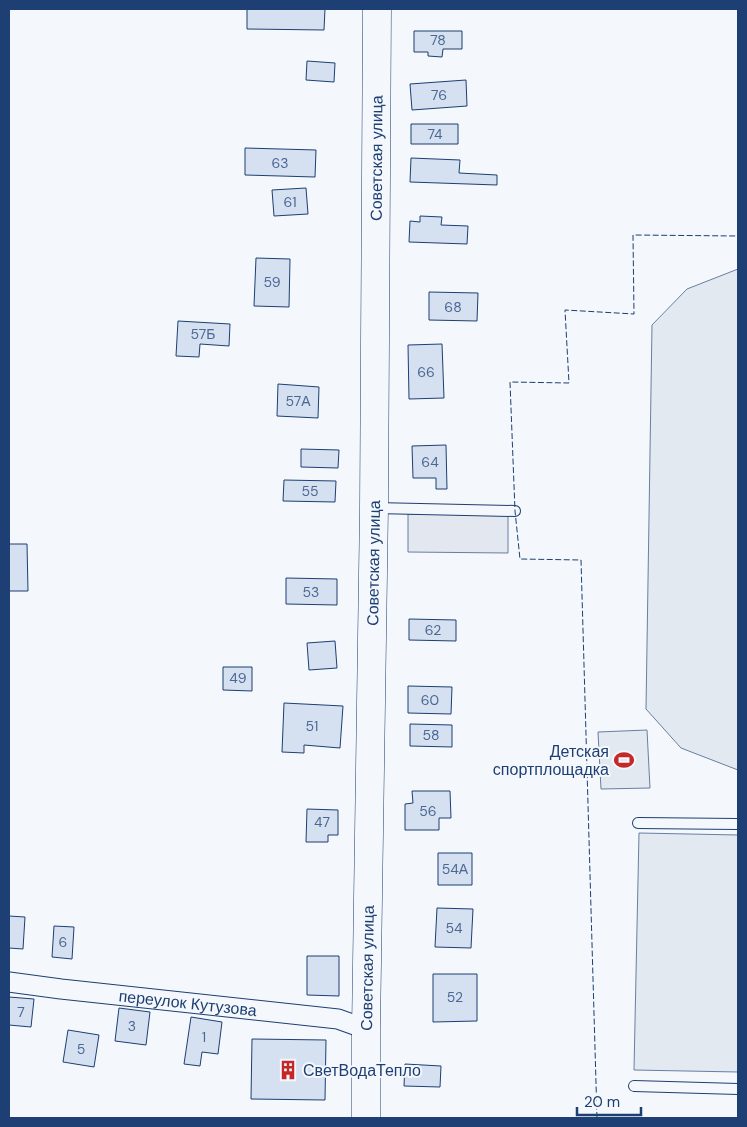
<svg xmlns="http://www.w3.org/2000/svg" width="747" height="1127" font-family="'DM Sans',sans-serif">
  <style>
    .green { fill: #e3e9f0; stroke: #687fa3 }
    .parking { fill: #e3e8f0; stroke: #687fa3 }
    .building { fill: #d5e0f0; stroke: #1d3f73 }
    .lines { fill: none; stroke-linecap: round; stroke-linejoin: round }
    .service-casing { stroke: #1d3f73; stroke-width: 12 }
    .minor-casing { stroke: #1d3f73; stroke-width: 21 }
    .secondary-casing { stroke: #1d3f73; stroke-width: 29 }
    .service { stroke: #f4f7fb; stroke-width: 10 }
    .minor { stroke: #f4f7fb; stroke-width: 19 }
    .secondary { stroke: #f4f7fb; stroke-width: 28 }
    .fence { stroke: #1d3f73; stroke-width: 1; stroke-dasharray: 6 2.5; stroke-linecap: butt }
    .labels { text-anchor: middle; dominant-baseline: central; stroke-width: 4; stroke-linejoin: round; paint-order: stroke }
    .number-label { font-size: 14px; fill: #4b6792 }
    .street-label { font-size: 16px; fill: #1d3f73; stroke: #f4f7fb }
    .poi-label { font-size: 16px; fill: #1d3f73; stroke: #f4f7fb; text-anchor: end }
  </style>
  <rect width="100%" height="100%" fill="#f4f7fb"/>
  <path class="green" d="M738 269V770L681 748 646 709 652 325 687 289Z
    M647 730 650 788 601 789 598 732Z
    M639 833 738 835V1072L634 1070Z"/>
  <path class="parking" d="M408 514 508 515V553L408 552Z"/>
  <path class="building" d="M247 9H325L324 30 247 29Z
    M414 31H462V49H443L442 57 428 56V52H414Z
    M307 61 335 63 334 82 306 80Z
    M466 80 467 106 412 110 410 84Z
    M411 124H458V144H411Z
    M245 148 316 150 315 177 245 175Z
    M411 158 460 160 459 173 497 175V185L410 182Z
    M306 188 308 214 274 216 272 190Z
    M420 216 442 217 441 225 468 226 467 244 409 242 410 221 420 222Z
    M256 258 290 259 289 307 254 306Z
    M429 292 478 293 477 321 429 320Z
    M178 321 230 324 229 346 200 344 199 357 176 356Z
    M442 344 444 398 409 399 408 345Z
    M278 384 319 387 318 418 277 416Z
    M446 445 447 489H436V478H413L412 446Z
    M301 449 339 450 338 468 301 467Z
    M284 480 336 481 335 502 283 501Z
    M9 544H27L28 591H9Z
    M286 578 337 579V605L286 604Z
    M409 619 456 620V641L409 640Z
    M335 641 337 668 309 670 307 643Z
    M223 667H252V691L223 690Z
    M408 686 452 687 451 714 408 713Z
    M284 703 343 706 340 748 304 745V753L282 752Z
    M410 724 452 725V747L410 746Z
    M412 791H450L451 818H439V830H405V804L413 803Z
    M307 809 338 810V835H328V842H306Z
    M438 853H472V885H438Z
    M437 908 473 909 471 948 435 947Z
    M9 916 25 917 23 949 9 948Z
    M54 926 74 927 72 959 52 957Z
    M307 956H339V996L307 995Z
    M433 974H477V1021L433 1022Z
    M9 997 34 999 31 1027 9 1025Z
    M119 1008 150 1012 146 1045 115 1041Z
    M191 1017 222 1022 218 1054 202 1052 200 1066 184 1064Z
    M68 1030 99 1035 94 1067 63 1062Z
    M252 1039 326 1040 325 1100 251 1099Z
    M405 1064 441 1066 440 1087 404 1086Z"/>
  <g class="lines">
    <defs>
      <path id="service" d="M375 508 515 511
        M638 823 738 824
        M634 1086 738 1089"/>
      <g id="minor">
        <path id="s1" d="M9 982 61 989 338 1019 366 1029"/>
      </g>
      <g id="secondary">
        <path id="s2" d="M366 1118V1029L374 508 377 9"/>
      </g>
    </defs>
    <use href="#service" class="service-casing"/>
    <use href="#minor" class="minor-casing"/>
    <use href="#secondary" class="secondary-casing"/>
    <use href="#service" class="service"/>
    <use href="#minor" class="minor"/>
    <use href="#secondary" class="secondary"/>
    <path class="fence" d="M597 1118 581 560 520 559 515 511 510 382 569 383 565 310 634 314 633 235 738 236"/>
  </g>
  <defs>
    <symbol id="stadium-bare" viewBox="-9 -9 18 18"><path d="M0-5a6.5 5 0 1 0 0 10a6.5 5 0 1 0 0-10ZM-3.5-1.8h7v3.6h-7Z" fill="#c62828" stroke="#f4f7fb" stroke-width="2.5" paint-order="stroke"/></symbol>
    <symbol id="building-bare" viewBox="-9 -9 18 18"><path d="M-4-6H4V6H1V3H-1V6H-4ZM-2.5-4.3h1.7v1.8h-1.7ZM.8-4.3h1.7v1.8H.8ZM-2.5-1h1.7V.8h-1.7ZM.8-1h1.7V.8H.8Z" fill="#c62828" stroke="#f4f7fb" stroke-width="2.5" paint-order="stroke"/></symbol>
  </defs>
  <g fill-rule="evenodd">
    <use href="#stadium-bare" x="610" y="746" width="28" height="28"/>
    <use href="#building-bare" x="274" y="1056" width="28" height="28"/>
  </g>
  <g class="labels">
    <g class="number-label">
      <text x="438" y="40">78</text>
      <text x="439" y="95">76</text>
      <text x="435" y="134">74</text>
      <text x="280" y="163">63</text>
      <text x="290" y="202">61</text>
      <text x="272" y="282">59</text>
      <text x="453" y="307">68</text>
      <text x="203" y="334">57Б</text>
      <text x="426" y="372">66</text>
      <text x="298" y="401">57А</text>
      <text x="430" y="462">64</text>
      <text x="310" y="491">55</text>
      <text x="311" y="592">53</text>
      <text x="433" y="630">62</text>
      <text x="238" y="678">49</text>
      <text x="430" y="700">60</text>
      <text x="312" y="726">51</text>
      <text x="431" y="735">58</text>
      <text x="428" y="811">56</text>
      <text x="322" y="822">47</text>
      <text x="455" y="869">54А</text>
      <text x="454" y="928">54</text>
      <text x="63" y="942">6</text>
      <text x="455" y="997">52</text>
      <text x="21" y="1012">7</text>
      <text x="132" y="1026">3</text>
      <text x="204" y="1037">1</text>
      <text x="81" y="1049">5</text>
    </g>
    <g class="street-label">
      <text stroke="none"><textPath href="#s2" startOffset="960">Советская улица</textPath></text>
      <text stroke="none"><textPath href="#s2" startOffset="555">Советская улица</textPath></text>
      <text stroke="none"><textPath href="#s2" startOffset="150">Советская улица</textPath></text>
      <text stroke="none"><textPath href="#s1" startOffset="180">переулок Кутузова</textPath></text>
    </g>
    <g class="poi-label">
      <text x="609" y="751">Детская<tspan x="609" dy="18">спортплощадка</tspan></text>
      <text x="303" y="1070" text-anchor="start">СветВодаТепло</text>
    </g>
  </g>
  <rect width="747" height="1127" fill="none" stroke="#1d3f73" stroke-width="20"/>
  <path d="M577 1107v8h64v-8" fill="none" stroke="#1d3f73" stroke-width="2.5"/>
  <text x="584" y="1107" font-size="15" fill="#1d3f73" stroke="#f4f7fb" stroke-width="4" paint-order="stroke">20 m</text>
</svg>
